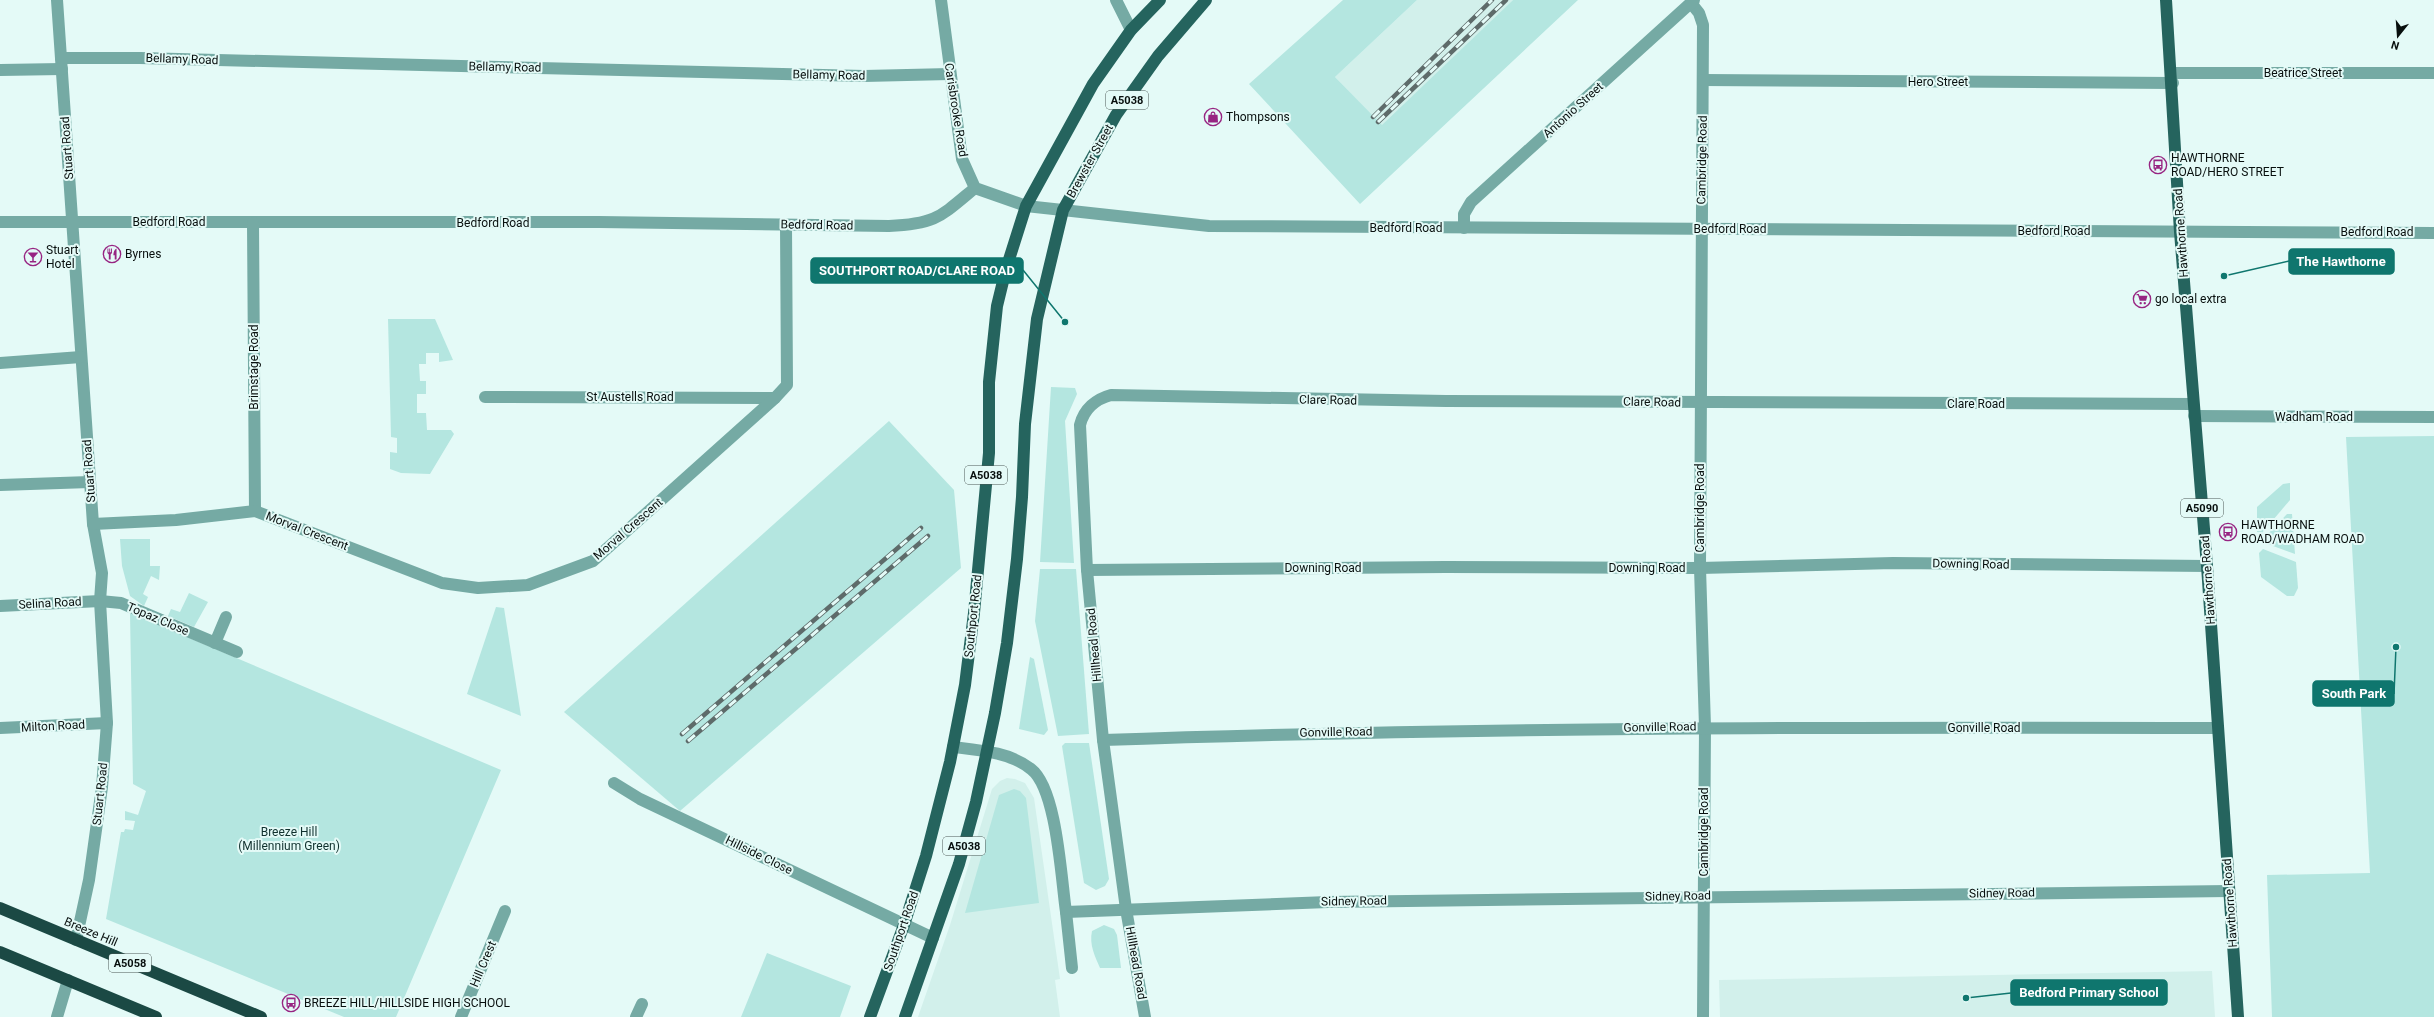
<svg xmlns="http://www.w3.org/2000/svg" width="2434" height="1017" font-family="Roboto,sans-serif">
	<rect width="100%" height="100%" fill="#e4faf7"/>
	<g fill="#d2f0eb">
		<path d="M 1417,0 L 1513,0 L 1382,126 L 1335,77 Z"/>
		<path d="M 1007,778 L 1015,779 L 1025,783 L 1034,798 L 1060,979 L 1055,980 L 1060,1017 L 918,1017 L 950,925 L 992,789 L 1000,781 Z"/>
		<path d="M 2212,971 L 2215,1017 L 1720,1017 L 1719,980 Z"/>
	</g>
	<g fill="#b4e6e0">
		<path d="M 1343,0 L 1417,0 L 1335,77 L 1382,125 L 1513,0 L 1578,0 L 1360,204 L 1249,84 Z"/>
		<path d="M 388,319 L 435,319 L 453,360 L 439,362 L 439,353 L 426,353 L 426,364 L 419,364 L 420,381 L 426,381 L 426,394 L 417,394 L 417,413 L 426,413 L 427,430 L 451,430 L 454,434 L 430,474 L 401,473 L 390,469 L 390,452 L 397,453 L 397,438 L 391,437 Z"/>
		<path d="M 1051,387 L 1075,388 L 1077,394 L 1065,421 L 1074,563 L 1040,562 Z"/>
		<path d="M 889,421 L 954,490 L 961,568 L 680,811 L 564,712 Z"/>
		<path d="M 2434,436 L 2434,1017 L 2272,1017 L 2267,875 L 2370,873 L 2346,437 Z"/>
		<path d="M 2290,483 L 2290,500 L 2262,533 L 2257,532 L 2257,507 L 2283,484 Z"/>
		<path d="M 2287,514 L 2292,514 L 2295,554 L 2265,543 L 2265,537 Z"/>
		<path d="M 120,539 L 150,539 L 150,566 L 160,566 L 159,580 L 151,576 L 143,594 L 148,597 L 144,606 L 130,596 L 122,566 Z"/>
		<path d="M 2263,549 L 2296,562 L 2298,588 L 2294,596 L 2287,596 L 2261,577 L 2259,553 Z"/>
		<path d="M 1040,569 L 1076,569 L 1089,734 L 1058,736 L 1035,621 Z"/>
		<path d="M 189,593 L 208,602 L 194,627 L 168,616 L 171,609 L 180,612 Z"/>
		<path d="M 496,607 L 504,608 L 521,716 L 467,694 Z"/>
		<path d="M 130,613 L 501,770 L 396,1017 L 344,1017 L 106,919 L 121,832 L 124,832 L 125,829 L 133,830 L 135,821 L 125,820 L 125,811 L 138,815 L 146,791 L 133,784 Z"/>
		<path d="M 1030,657 L 1034,659 L 1048,730 L 1044,735 L 1019,729 Z"/>
		<path d="M 1065,743 L 1089,743 L 1109,879 L 1105,886 L 1096,890 L 1084,883 L 1062,746 Z"/>
		<path d="M 1014,789 L 1020,791 L 1026,798 L 1039,903 L 965,913 L 999,795 Z"/>
		<path d="M 1104,925 L 1114,929 L 1117,935 L 1121,968 L 1100,968 C 1095,956 1089,945 1092,931 Z"/>
		<path d="M 767,953 L 851,986 L 840,1017 L 741,1017 Z"/>
	</g>
	<g fill="none" stroke-linecap="round" stroke-linejoin="round">
		<g stroke="#75aaa4" stroke-width="12">
			<path d="M 57,0 L 93,524 L 102,573 L 100,601 L 107,723 L 102,787 L 89,880 L 76,940"/>
			<path d="M 941,0 L 962,159 L 975,188 L 1026,206 L 1209,226 L 2434,233"/>
			<path d="M 1116,0 L 1131,30"/>
			<path d="M 1691,3 L 1699,13 L 1703,25 L 1700,568 L 1705,727 L 1703,1017"/>
			<path d="M 61,58 L 140,58 L 864,76 L 950,74"/>
			<path d="M 0,70 L 62,69"/>
			<path d="M 2172,73 L 2434,73"/>
			<path d="M 1703,80 L 2173,83"/>
			<path d="M 0,222 L 599,222 L 889,226 C 936,224 940,217 975,188"/>
			<path d="M 253,223 L 255,511"/>
			<path d="M 1464,228 L 1464,214 L 1471,202 L 1694,0"/>
			<path d="M 0,363 L 81,357"/>
			<path d="M 485,397 L 775,398"/>
			<path d="M 2194,416 L 2434,417"/>
			<path d="M 0,485 L 90,482"/>
			<path d="M 93,524 L 176,520 L 255,511 L 442,583 L 478,588 L 528,585 L 593,561 L 775,398 L 787,385 L 786,225"/>
			<path d="M 1087,570 L 1445,567 L 1700,568 L 1893,563 L 2207,566"/>
			<path d="M 0,606 L 100,601 L 121,603 L 237,652"/>
			<path d="M 215,643 L 226,617"/>
			<path d="M 0,728 L 107,723"/>
			<path d="M 1103,740 C 1474,727 1846,727 2218,728"/>
			<path d="M 953,747 C 978,750 1010,752 1031,769 C 1057,789 1061,878 1066,912 L 1328,902 L 2229,891"/>
			<path d="M 614,783 L 640,799 L 933,938"/>
			<path d="M 1066,912 L 1072,968"/>
			<path d="M 57,1017 L 68,980"/>
			<path d="M 461,1017 L 505,911"/>
			<path d="M 636,1017 L 642,1004"/>
			<path d="M 1145,1017 L 1126,909 L 1103,740 L 1087,570 L 1080,425 C 1084,409 1096,399 1111,395 L 1446,401 L 2193,404"/>
		</g>
		<g stroke="#25645e" stroke-width="12">
			<path d="M 2166,0 L 2180,232 L 2207,566 L 2238,1017"/>
			<path d="M 870,1017 L 904,925 L 926,856 L 950,762 L 965,685 L 974,613 L 989,453 L 989,382 L 997,306 L 1006,269 L 1026,206 L 1093,84 L 1131,30 L 1160,0"/>
			<path d="M 905,1017 L 959,864 L 976,802 L 995,713 L 1007,643 L 1017,559 L 1022,497 L 1025,424 L 1037,319 L 1063,210 L 1116,115 L 1158,56 L 1206,0"/>
		</g>
		<g stroke="#1b4944" stroke-width="12">
			<path d="M 0,908 L 261,1017"/>
			<path d="M 0,952 L 156,1017"/>
		</g>
		<defs>
			<g id="rail">
				<path d="M 1373,117 L 1492,0"/>
				<path d="M 1378,122 L 1506,0"/>
				<path d="M 682,734 L 921,528"/>
				<path d="M 688,741 L 928,536"/>
			</g>
		</defs>
		<use href="#rail" stroke="#5e6b6a" stroke-width="4.5"/>
		<use href="#rail" stroke="#e4faf7" stroke-width="3" stroke-dasharray="9" stroke-linecap="butt"/>
	</g>
	<defs>
		<symbol id="shop-ring" viewBox="-11 -11 22 22"><circle r="9.5" fill="#e4faf7" stroke="#972482" stroke-width="1.5"/><path d="M-5-2.5h2.3a2.7 3.5 0 0 1 5.4 0H5L5.5 6h-11ZM-1.5-2.5h3a1.5 2.3 0 0 0-3 0Z" fill="#972482"/></symbol>
		<symbol id="bus-ring" viewBox="-11 -11 22 22"><circle r="9.5" fill="#e4faf7" stroke="#972482" stroke-width="1.5"/><path d="M-5-6H5V4H4V6H2V4H-2V6H-4V4H-5ZM-3.5-4V0h7V-4ZM-3.5 1.2v1.5H-2V1.2ZM2 1.2v1.5H3.5V1.2Z" fill="#972482"/></symbol>
		<symbol id="restaurant-ring" viewBox="-11 -11 22 22"><circle r="9.5" fill="#e4faf7" stroke="#972482" stroke-width="1.5"/><path d="M-5-6h1v4h1v-4h1v4h1v-4h1v5L-1.5 .5V6h-2V.5L-5-1ZM5-6V6H3V1.5H1.5Q1.5-4 5-6Z" fill="#972482"/></symbol>
		<symbol id="bar-ring" viewBox="-11 -11 22 22"><circle r="9.5" fill="#e4faf7" stroke="#972482" stroke-width="1.5"/><path d="M-6-5H6L.8 .8V4.5H3.5V6h-7V4.5H-.8V.8Z" fill="#972482"/></symbol>
		<symbol id="supermarket-ring" viewBox="-11 -11 22 22"><circle r="9.5" fill="#e4faf7" stroke="#972482" stroke-width="1.5"/><path d="M-6-5.5h2.5l.6 2H6L4.5 2H-2.5L-4.4-4H-6ZM-1.5 3.2a1.3 1.3 0 1 0 .1 0ZM3 3.2a1.3 1.3 0 1 0 .1 0Z" fill="#972482"/></symbol>
	</defs>
	<g fill-rule="evenodd">
		<use href="#shop-ring" x="1203" y="107" width="20" height="20"/>
		<use href="#bus-ring" x="2148" y="155" width="20" height="20"/>
		<use href="#restaurant-ring" x="102" y="244" width="20" height="20"/>
		<use href="#bar-ring" x="23" y="247" width="20" height="20"/>
		<use href="#supermarket-ring" x="2132" y="289" width="20" height="20"/>
		<use href="#bus-ring" x="2218" y="522" width="20" height="20"/>
		<use href="#bus-ring" x="281" y="993" width="20" height="20"/>
	</g>
	<g text-anchor="middle" stroke-width="4" stroke-linejoin="round" paint-order="stroke">
		<g fill="#e4faf7" stroke="#4a5654" stroke-width="1">
			<rect x="1106" y="91" width="42" height="18" rx="3"/>
			<rect x="965" y="466" width="42" height="18" rx="3"/>
			<rect x="2181" y="499" width="42" height="18" rx="3"/>
			<rect x="943" y="837" width="42" height="18" rx="3"/>
			<rect x="109" y="954" width="42" height="18" rx="3"/>
		</g>
		<g font-size="11" font-weight="bold" fill="#080f0e">
			<text x="1127" y="104">A5038</text>
			<text x="986" y="479">A5038</text>
			<text x="2202" y="512">A5090</text>
			<text x="964" y="850">A5038</text>
			<text x="130" y="967">A5058</text>
		</g>
		<g font-size="12" fill="#080f0e" stroke="#e4faf7">
			<text transform="translate(182 59) rotate(2)" y="4">Bellamy Road</text>
			<text transform="translate(505 67) rotate(1)" y="4">Bellamy Road</text>
			<text x="2303" y="77">Beatrice Street</text>
			<text transform="translate(829 75) rotate(1)" y="4">Bellamy Road</text>
			<text x="1938" y="86">Hero Street</text>
			<text transform="translate(956 110) rotate(81)" y="4">Carisbrooke Road</text>
			<text transform="translate(1573 110) rotate(-42)" y="4">Antonio Street</text>
			<text transform="translate(67 148) rotate(-94)" y="4">Stuart Road</text>
			<text transform="translate(1702 160) rotate(-89)" y="4">Cambridge Road</text>
			<text transform="translate(1090 161) rotate(-61)" y="4">Brewster Street</text>
			<text x="169" y="226">Bedford Road</text>
			<text x="493" y="227">Bedford Road</text>
			<text transform="translate(817 225) rotate(1)" y="4">Bedford Road</text>
			<text x="1406" y="232">Bedford Road</text>
			<text x="1730" y="233">Bedford Road</text>
			<text x="2054" y="235">Bedford Road</text>
			<text x="2377" y="236">Bedford Road</text>
			<text transform="translate(2181 233) rotate(-94)" y="4">Hawthorne Road</text>
			<text transform="translate(254 367) rotate(-90)" y="4">Brimstage Road</text>
			<text x="630" y="401">St Austells Road</text>
			<text transform="translate(1328 400) rotate(1)" y="4">Clare Road</text>
			<text transform="translate(1652 402) rotate(1)" y="4">Clare Road</text>
			<text x="1976" y="408">Clare Road</text>
			<text x="2314" y="421">Wadham Road</text>
			<text transform="translate(89 471) rotate(-94)" y="4">Stuart Road</text>
			<text transform="translate(1700 508) rotate(-90)" y="4">Cambridge Road</text>
			<text transform="translate(628 529) rotate(-41)" y="4">Morval Crescent</text>
			<text transform="translate(307 531) rotate(21)" y="4">Morval Crescent</text>
			<text transform="translate(1971 564) rotate(1)" y="4">Downing Road</text>
			<text x="1323" y="572">Downing Road</text>
			<text x="1647" y="572">Downing Road</text>
			<text transform="translate(2208 580) rotate(-94)" y="4">Hawthorne Road</text>
			<text transform="translate(50 603) rotate(-3)" y="4">Selina Road</text>
			<text transform="translate(973 616) rotate(-84)" y="4">Southport Road</text>
			<text transform="translate(158 619) rotate(23)" y="4">Topaz Close</text>
			<text transform="translate(1094 645) rotate(-95)" y="4">Hillhead Road</text>
			<text transform="translate(53 726) rotate(-3)" y="4">Milton Road</text>
			<text transform="translate(1660 727) rotate(-1)" y="4">Gonville Road</text>
			<text x="1984" y="732">Gonville Road</text>
			<text transform="translate(1336 732) rotate(-1)" y="4">Gonville Road</text>
			<text transform="translate(100 794) rotate(-84)" y="4">Stuart Road</text>
			<text transform="translate(1704 832) rotate(-90)" y="4">Cambridge Road</text>
			<text transform="translate(759 855) rotate(26)" y="4">Hillside Close</text>
			<text transform="translate(2002 893) rotate(-1)" y="4">Sidney Road</text>
			<text transform="translate(1678 896) rotate(-1)" y="4">Sidney Road</text>
			<text transform="translate(1354 901) rotate(-1)" y="4">Sidney Road</text>
			<text transform="translate(2230 903) rotate(-94)" y="4">Hawthorne Road</text>
			<text transform="translate(901 931) rotate(-71)" y="4">Southport Road</text>
			<text transform="translate(91 932) rotate(23)" y="4">Breeze Hill</text>
			<text transform="translate(1136 963) rotate(80)" y="4">Hillhead Road</text>
			<text transform="translate(483 964) rotate(-67)" y="4">Hill Crest</text>
		</g>
		<g font-size="12" fill="#080f0e" stroke="#e4faf7" text-anchor="start">
			<text x="1226" y="121">Thompsons</text>
			<text x="2171" y="162">HAWTHORNE<tspan x="2171" dy="14">ROAD/HERO STREET</tspan></text>
			<text x="46" y="254">Stuart<tspan x="46" dy="14">Hotel</tspan></text>
			<text x="125" y="258">Byrnes</text>
			<text x="2155" y="303">go local extra</text>
			<text x="2241" y="529">HAWTHORNE<tspan x="2241" dy="14">ROAD/WADHAM ROAD</tspan></text>
			<text x="304" y="1007">BREEZE HILL/HILLSIDE HIGH SCHOOL</text>
		</g>
		<g font-size="12" fill="#10312e" stroke="#e4faf7">
			<text x="289" y="836">Breeze Hill<tspan x="289" dy="14">(Millennium Green)</tspan></text>
		</g>
	</g>
	<path fill="none" stroke="#0f766e" stroke-width="1.5" d="M2224 276L2289 261M1065 322L1023 270M2396 647L2394 694M1966 998L2011 993"/>
	<g fill="#0f766e" stroke="#e4faf7" stroke-width="1.5">
		<circle cx="2224" cy="276" r="4"/>
		<circle cx="1065" cy="322" r="4"/>
		<circle cx="2396" cy="647" r="4"/>
		<circle cx="1966" cy="998" r="4"/>
	</g>
	<g fill="#0f766e" stroke="#0f766e" stroke-width="1.5">
		<rect x="2289" y="249" width="105" height="25" rx="4"/>
		<rect x="811" y="258" width="212" height="25" rx="4"/>
		<rect x="2313" y="681" width="81" height="25" rx="4"/>
		<rect x="2011" y="980" width="156" height="25" rx="4"/>
	</g>
	<g font-size="13" text-anchor="middle" font-weight="bold" fill="#fff">
		<text x="2341" y="266">The Hawthorne</text>
		<text x="917" y="275">SOUTHPORT ROAD/CLARE ROAD</text>
		<text x="2354" y="698">South Park</text>
		<text x="2089" y="997">Bedford Primary School</text>
	</g>
	<g transform="translate(2398 36) rotate(197)" stroke="#e4faf7" stroke-width="3" paint-order="stroke">
	<path d="M0-3L7 15L0 10L-7 15Z" fill="#080f0e"/>
	<text y="-6" font-size="11" font-weight="bold" text-anchor="middle" fill="#080f0e">N</text>
	</g>
</svg>
